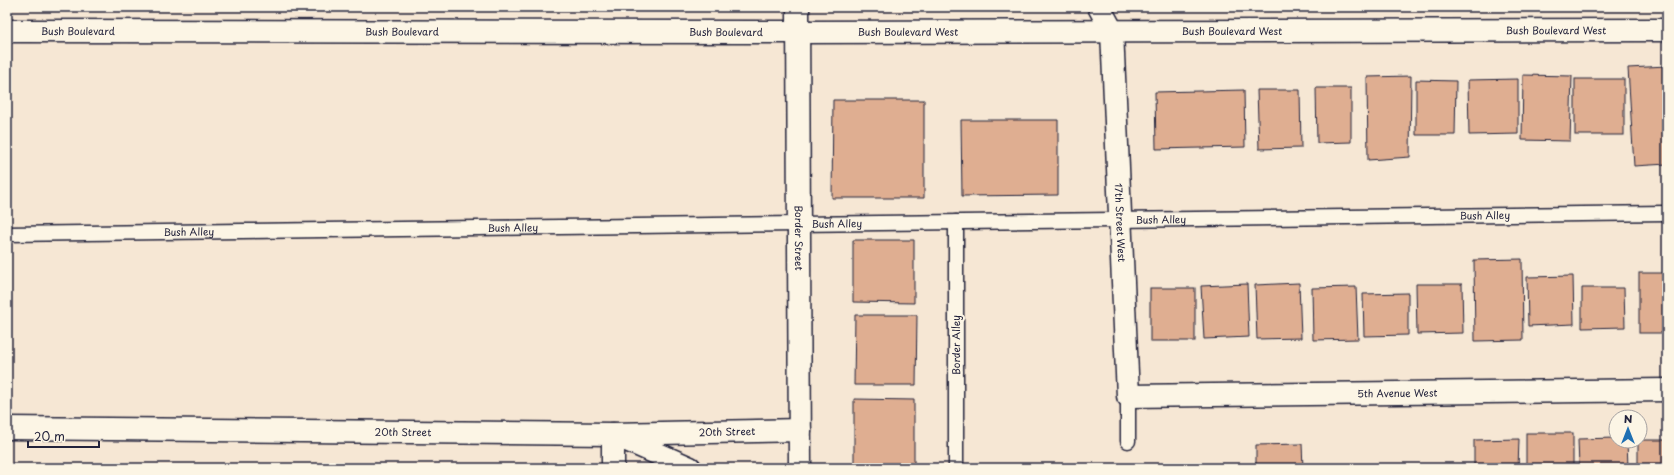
<svg xmlns="http://www.w3.org/2000/svg" width="1674" height="475" font-family="'Playpen Sans',sans-serif">
	<rect width="100%" height="100%" fill="#f6e7d4"/>
	<filter id="ink" filterUnits="userSpaceOnUse"><feTurbulence type="fractalNoise" baseFrequency=".025" numOctaves="2"/><feDisplacementMap in="SourceGraphic" scale="8" xChannelSelector="R" yChannelSelector="G"/><feConvolveMatrix kernelMatrix="1 2 1 2 8 2 1 2 1" color-interpolation-filters="sRGB"/></filter>
	<g filter="url(#ink)">
		<g fill="#dfae91" stroke="#22223b">
			<path d="M 1667,66 L 1667,164 L 1634,166 L 1628,68 Z"/>
			<path d="M 1523,75 L 1572,76 L 1570,141 L 1522,140 Z"/>
			<path d="M 1411,76 L 1410,157 L 1368,160 L 1367,77 Z"/>
			<path d="M 1518,79 L 1518,134 L 1469,135 L 1468,80 Z"/>
			<rect x="1575" y="79" width="49" height="56"/>
			<path d="M 1416,80 L 1456,81 L 1455,135 L 1416,135 Z"/>
			<path d="M 1316,88 L 1351,88 L 1351,142 L 1317,143 Z"/>
			<path d="M 1244,90 L 1245,147 L 1156,149 L 1155,92 Z"/>
			<path d="M 1257,90 L 1300,90 L 1301,148 L 1259,149 Z"/>
			<path d="M 833,100 L 924,100 L 924,198 L 832,198 Z"/>
			<path d="M 961,120 L 1058,120 L 1058,195 L 962,196 Z"/>
			<path d="M 853,240 L 914,240 L 914,303 L 853,302 Z"/>
			<path d="M 1522,259 L 1523,340 L 1475,341 L 1474,260 Z"/>
			<rect x="1639" y="273" width="28" height="60"/>
			<path d="M 1573,276 L 1574,324 L 1528,326 L 1527,277 Z"/>
			<path d="M 1299,283 L 1301,338 L 1257,339 L 1255,285 Z"/>
			<path d="M 1247,284 L 1249,337 L 1204,339 L 1201,286 Z"/>
			<path d="M 1416,284 L 1462,284 L 1463,333 L 1417,334 Z"/>
			<path d="M 1356,287 L 1358,339 L 1313,340 L 1312,288 Z"/>
			<rect x="1150" y="288" width="45" height="53"/>
			<path d="M 1582,288 L 1624,288 L 1625,327 L 1582,328 Z"/>
			<path d="M 1408,293 L 1408,335 L 1364,336 L 1363,294 Z"/>
			<path d="M 855,315 L 917,315 L 916,385 L 854,385 Z"/>
			<path d="M 854,399 L 914,400 L 914,468 L 854,468 Z"/>
			<rect x="1526" y="433" width="47" height="35"/>
			<path d="M 1616,438 L 1616,441 L 1627,441 L 1628,468 L 1579,468 L 1578,439 Z"/>
			<path d="M 1519,439 L 1518,468 L 1474,468 L 1474,440 Z"/>
			<path d="M 1640,440 L 1667,440 L 1667,468 L 1638,468 L 1638,441 Z"/>
			<path d="M 1302,444 L 1303,468 L 1256,468 L 1256,445 Z"/>
		</g>
		<g fill="none" stroke-linecap="round" stroke-linejoin="round">
			<defs>
				<g id="lane">
					<path d="M 956,222 L 956,468"/>
					<path id="s1" d="M 7,234 L 1667,213"/>
					<path d="M 1128,396 L 1128,441"/>
				</g>
				<g id="street">
					<path id="s2" d="M 798,7 L 800,468"/>
					<path id="s3" d="M 1099,7 L 1112,31 L 1128,396 L 1667,390"/>
					<path id="s4" d="M 7,428 L 613,434 L 800,430"/>
					<path d="M 613,468 L 613,434 L 690,468"/>
				</g>
				<g id="secondary">
					<path id="s5" d="M 7,31 L 798,32 L 1667,30"/>
				</g>
			</defs>
			<use href="#lane" stroke="#22223b" stroke-width="17"/>
			<use href="#street" stroke="#22223b" stroke-width="25"/>
			<use href="#secondary" stroke="#22223b" stroke-width="25"/>
			<use href="#lane" stroke="#fcf5e5" stroke-width="14"/>
			<use href="#street" stroke="#fcf5e5" stroke-width="22"/>
			<use href="#secondary" stroke="#fcf5e5" stroke-width="22"/>
		</g>
	</g>
	<g text-anchor="middle" stroke-width="4" stroke-linejoin="round" paint-order="stroke">
		<g font-size="10" fill="#22223b" stroke="#fcf5e5">
			<text dy="4" stroke="none"><textPath href="#s5" startOffset="1549">Bush Boulevard West</textPath></text>
			<text dy="4" stroke="none"><textPath href="#s5" startOffset="71">Bush Boulevard</textPath></text>
			<text dy="4" stroke="none"><textPath href="#s5" startOffset="1225">Bush Boulevard West</textPath></text>
			<text dy="4" stroke="none"><textPath href="#s5" startOffset="395">Bush Boulevard</textPath></text>
			<text dy="4" stroke="none"><textPath href="#s5" startOffset="719">Bush Boulevard</textPath></text>
			<text dy="4" stroke="none"><textPath href="#s5" startOffset="901">Bush Boulevard West</textPath></text>
			<text dy="4" stroke="none"><textPath href="#s1" startOffset="1478">Bush Alley</textPath></text>
			<text dy="4" stroke="none"><textPath href="#s1" startOffset="1154">Bush Alley</textPath></text>
			<text dy="4" stroke="none"><textPath href="#s3" startOffset="219">17th Street West</textPath></text>
			<text dy="4" stroke="none"><textPath href="#s1" startOffset="830">Bush Alley</textPath></text>
			<text dy="4" stroke="none"><textPath href="#s1" startOffset="506">Bush Alley</textPath></text>
			<text dy="4" stroke="none"><textPath href="#s1" startOffset="182">Bush Alley</textPath></text>
			<text dy="4" stroke="none"><textPath href="#s2" startOffset="231">Border Street</textPath></text>
			<text transform="translate(956 345) rotate(-90)" y="4">Border Alley</text>
			<text dy="4" stroke="none"><textPath href="#s3" startOffset="662">5th Avenue West</textPath></text>
			<text dy="4" stroke="none"><textPath href="#s4" startOffset="396">20th Street</textPath></text>
			<text dy="4" stroke="none"><textPath href="#s4" startOffset="720">20th Street</textPath></text>
		</g>
	</g>
	<rect width="1674" height="475" fill="none" stroke="#fcf5e5" stroke-width="24"/>
	<rect x="12" y="12" width="1650" height="451" fill="none" stroke="#22223b" stroke-width="1.5" filter="url(#ink)"/>
	<g transform="translate(1628 429)"><circle r="19" fill="#fcf5e5" stroke="#a5a1a1"/>
	<path d="M0-3L7 15L0 10L-7 15Z" fill="#1f6fb2"/>
	<text y="-6" font-size="11" font-weight="bold" text-anchor="middle" fill="#22223b">N</text>
	</g>
	<path d="M28 441v6h71v-6" fill="none" stroke="#22223b" stroke-width="2"/>
	<text x="34" y="441" font-size="12" fill="#22223b" stroke="#fcf5e5" stroke-width="3" paint-order="stroke">20 m</text>
</svg>
